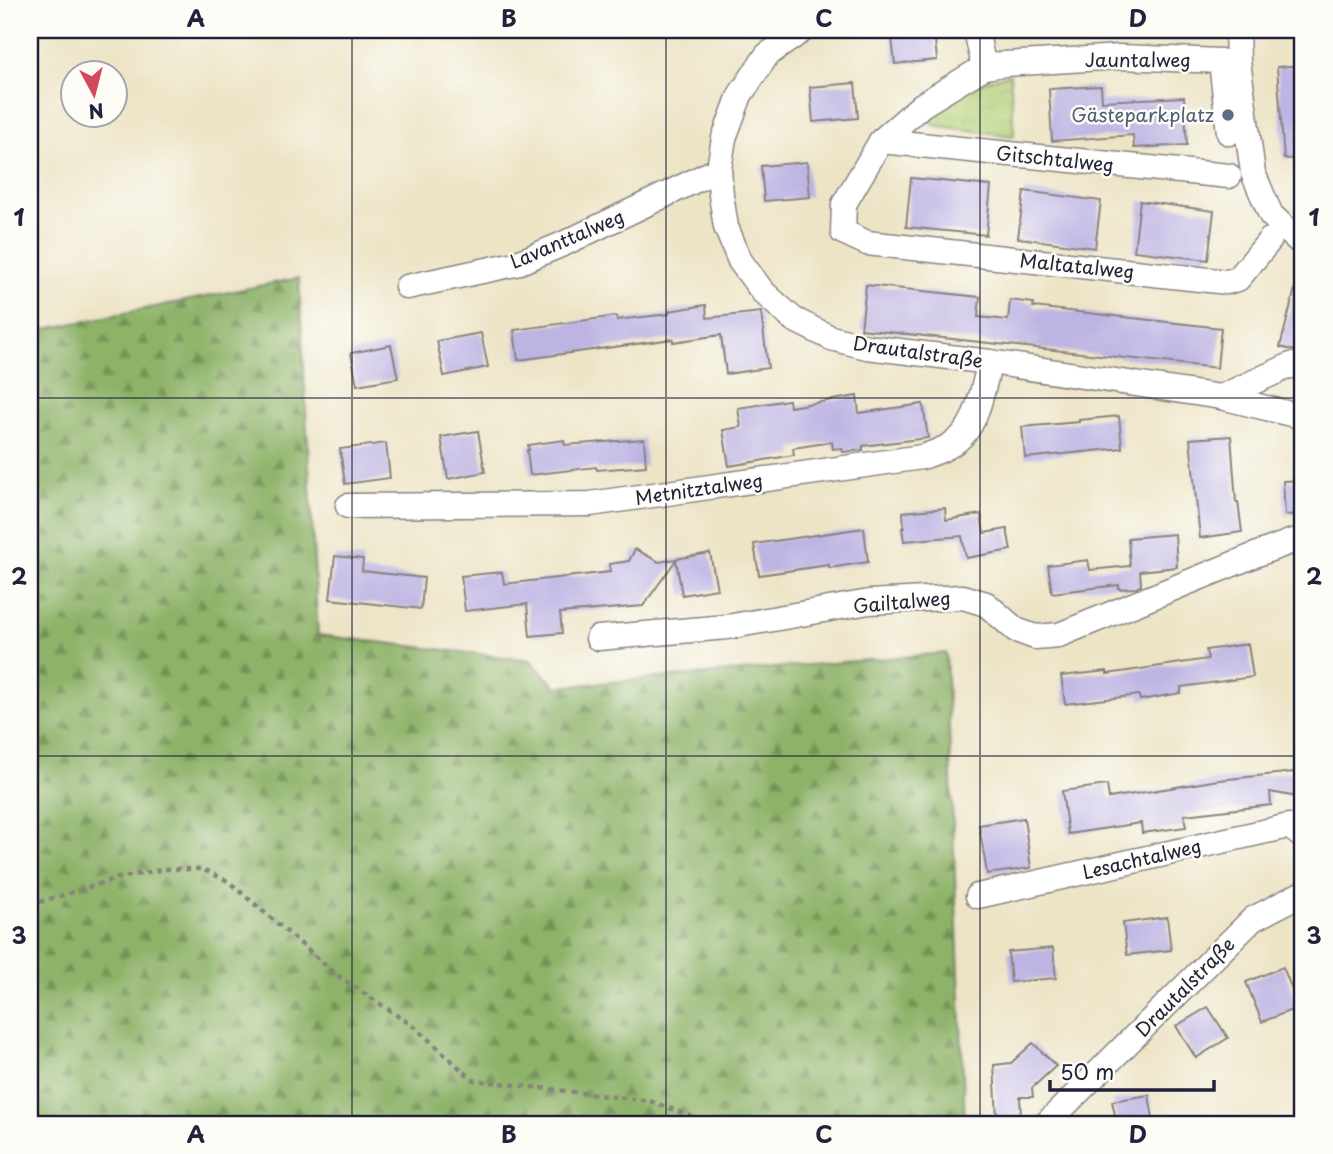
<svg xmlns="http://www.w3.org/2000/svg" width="1333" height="1154" font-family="'Playpen Sans',sans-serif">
	<defs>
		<pattern id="forest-firs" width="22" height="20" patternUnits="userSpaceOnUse" patternTransform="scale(1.75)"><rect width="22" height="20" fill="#8db267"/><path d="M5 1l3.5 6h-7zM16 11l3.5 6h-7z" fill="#739056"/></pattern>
		<pattern id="park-crowns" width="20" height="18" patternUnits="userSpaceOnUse" patternTransform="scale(1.75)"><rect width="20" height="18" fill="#b2cf76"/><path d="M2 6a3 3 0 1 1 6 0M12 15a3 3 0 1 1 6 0" fill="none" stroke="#99b167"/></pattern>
	</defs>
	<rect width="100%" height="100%" fill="#fdfcf7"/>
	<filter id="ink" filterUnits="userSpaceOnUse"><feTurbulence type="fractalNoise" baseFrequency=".0143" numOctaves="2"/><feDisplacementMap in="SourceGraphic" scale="14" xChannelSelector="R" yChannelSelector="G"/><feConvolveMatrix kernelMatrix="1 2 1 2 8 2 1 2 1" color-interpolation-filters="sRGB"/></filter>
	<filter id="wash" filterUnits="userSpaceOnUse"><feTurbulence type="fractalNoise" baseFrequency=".00686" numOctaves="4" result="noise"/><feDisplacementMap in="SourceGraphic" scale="28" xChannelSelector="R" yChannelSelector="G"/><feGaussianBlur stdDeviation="1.57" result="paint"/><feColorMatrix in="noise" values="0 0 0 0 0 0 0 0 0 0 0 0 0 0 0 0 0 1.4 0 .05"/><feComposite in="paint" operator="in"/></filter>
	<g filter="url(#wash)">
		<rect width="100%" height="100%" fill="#ede4c6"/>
		<path fill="url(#forest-firs)" stroke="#586a51" stroke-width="2" d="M 299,278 L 318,635 L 530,660 L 556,687 L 946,653 L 965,1124 L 30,1124 L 30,332 Z"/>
		<path fill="url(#park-crowns)" stroke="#6a7858" stroke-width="2" d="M 1010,74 L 1014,136 L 933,125 C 926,98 990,79 1010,74 Z"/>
		<g id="blocks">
			<g fill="#bdb4e3">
				<path d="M 891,30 L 934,30 L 937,60 L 895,64 Z"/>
				<path d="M 1303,65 L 1303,158 L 1284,159 L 1277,67 Z"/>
				<path d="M 855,83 L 858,118 L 813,122 L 810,87 Z"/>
				<path d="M 1101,86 L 1102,101 L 1184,97 L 1187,145 L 1134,148 L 1133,135 L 1052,141 L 1049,89 Z"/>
				<path d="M 807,162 L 810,197 L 764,201 L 761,166 Z"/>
				<path d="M 911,178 L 991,186 L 986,235 L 906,227 Z"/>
				<path d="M 1024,191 L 1101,201 L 1095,248 L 1018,238 Z"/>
				<path d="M 1140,201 L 1214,211 L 1208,260 L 1134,251 Z"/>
				<path d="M 1297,281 L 1303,281 L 1303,353 L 1280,347 Z"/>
				<path d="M 866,285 L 980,297 L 978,317 L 1008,320 L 1010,300 L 1034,303 L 1033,307 L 1221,328 L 1217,368 L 861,329 Z"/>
				<path d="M 706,305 L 707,318 L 761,312 L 768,368 L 726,374 L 721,335 L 673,342 L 673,339 L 518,360 L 514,330 L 616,316 L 617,320 L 669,314 L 669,311 Z"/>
				<path d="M 481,333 L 488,367 L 444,376 L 437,341 Z"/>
				<path d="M 391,345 L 398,378 L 357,385 L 351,353 Z"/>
				<path d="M 857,396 L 859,413 L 923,404 L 928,438 L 863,446 L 863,450 L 843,452 L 842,448 L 833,449 L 832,442 L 793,448 L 794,455 L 729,466 L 723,430 L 741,427 L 738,408 L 789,400 L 790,407 Z"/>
				<path d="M 1119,416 L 1122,448 L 1025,458 L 1022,427 L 1079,422 L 1079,420 Z"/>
				<path d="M 478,431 L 485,472 L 448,479 L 441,437 Z"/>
				<path d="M 1231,436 L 1236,502 L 1238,502 L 1242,532 L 1200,538 L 1190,439 Z"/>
				<path d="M 644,439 L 646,466 L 597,470 L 596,467 L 530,475 L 527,450 L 529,450 L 528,445 L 564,440 L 565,445 Z"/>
				<path d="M 386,443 L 390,478 L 345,484 L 340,449 Z"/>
				<path d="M 1303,480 L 1303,514 L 1285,515 L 1283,481 Z"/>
				<path d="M 945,508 L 946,520 L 981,514 L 984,533 L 1007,529 L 1011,550 L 966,558 L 962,536 L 904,541 L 902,528 L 904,528 L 903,512 Z"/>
				<path d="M 864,528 L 868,562 L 829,568 L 829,565 L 759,575 L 754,544 Z"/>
				<path d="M 1175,534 L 1177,567 L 1140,571 L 1141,585 L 1136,588 L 1119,589 L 1119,585 L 1052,593 L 1048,565 L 1088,560 L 1090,570 L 1130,566 L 1128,538 Z"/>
				<path d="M 635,549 L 659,562 L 710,553 L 717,589 L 682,595 L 676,560 L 643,606 L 560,613 L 562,633 L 530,636 L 527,604 L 465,611 L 461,576 L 502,572 L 504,584 L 610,572 L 609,564 L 629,561 Z"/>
				<path d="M 335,556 L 363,559 L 362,571 L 424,578 L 421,609 L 330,599 Z"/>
				<path d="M 1248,644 L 1253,677 L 1181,687 L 1181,693 L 1140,700 L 1139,695 L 1065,704 L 1061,676 L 1107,671 L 1107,674 L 1208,659 L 1206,650 Z"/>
				<path d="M 1303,771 L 1303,798 L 1270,792 L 1271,805 L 1184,815 L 1186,827 L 1142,833 L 1141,823 L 1068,834 L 1062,791 L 1107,785 L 1109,798 L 1219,780 Z"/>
				<path d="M 1024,818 L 1031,868 L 987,874 L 979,825 Z"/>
				<path d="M 1167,917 L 1171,950 L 1127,955 L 1123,923 Z"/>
				<path d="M 1053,948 L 1056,978 L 1011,982 L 1008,952 Z"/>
				<path d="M 1283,967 L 1299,1007 L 1262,1022 L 1246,982 Z"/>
				<path d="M 1208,1007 L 1228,1038 L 1196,1058 L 1176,1026 Z"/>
				<path d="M 1033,1043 L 1056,1066 L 1032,1088 L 1033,1097 L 1020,1097 L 1021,1117 L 997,1118 L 994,1065 L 1011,1063 Z"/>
				<path d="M 1149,1095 L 1154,1124 L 1117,1124 L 1112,1101 Z"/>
			</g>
		</g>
	</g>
	<g filter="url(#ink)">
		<use href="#blocks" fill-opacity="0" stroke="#888380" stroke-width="2"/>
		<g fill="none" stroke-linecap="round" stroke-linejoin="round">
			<defs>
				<g id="minor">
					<path d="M 803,30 L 767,55 L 740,95 L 724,138 L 719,169 L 721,195 L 726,227 L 740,261 L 763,292 L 793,319 L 831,338 L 867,347 L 990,362 L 1221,397 L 1303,417"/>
					<path d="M 976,30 L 984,67"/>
					<path d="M 1237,30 L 1238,61 L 1253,173 L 1271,215 L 1300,242"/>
					<path d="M 1229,133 L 1221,61 L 1120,57 L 1005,64 L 984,67 L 922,105 L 881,141 L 844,204 L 843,232 L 867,243 L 1227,282 L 1238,279 L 1270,240"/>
					<path d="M 881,141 L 1229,176"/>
					<path d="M 407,287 L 515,264 L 563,244 L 719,169"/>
					<path d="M 1221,397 L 1291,365 L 1303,368"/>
					<path d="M 348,506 L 590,504 L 922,457 C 937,452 951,447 962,436 C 978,420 984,383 990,362"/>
					<path d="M 598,638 L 727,627 L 869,602 L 963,597 L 986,604 L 1016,630 L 1035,637 L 1059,635 L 1260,553 L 1290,542 L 1303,539"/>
					<path d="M 978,896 L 1289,826 L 1303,837"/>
					<path d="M 1046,1124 L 1253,919 L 1303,893"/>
				</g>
			</defs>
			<use href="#minor" stroke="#888380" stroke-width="27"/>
			<path stroke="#888380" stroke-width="4.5" stroke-dasharray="5 5" stroke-linecap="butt" d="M 30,905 L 119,878 L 165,869 L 202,869 L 228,881 L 337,975 L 416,1028 L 473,1080 L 650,1101 L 693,1117 L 702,1124"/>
			<use href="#minor" stroke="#fff" stroke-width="24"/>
		</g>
	</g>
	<path fill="none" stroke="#22223b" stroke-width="2" stroke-opacity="0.55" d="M 352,30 L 352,1124M 666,30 L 666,1124M 980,30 L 980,1124M 30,398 L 1303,398M 30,756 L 1303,756"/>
	<circle fill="#5c6f8a" stroke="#fdfcf7" stroke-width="2.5" cx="1228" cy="115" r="7"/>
	<g text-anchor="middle" stroke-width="5" stroke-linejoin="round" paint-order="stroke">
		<g font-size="19" fill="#22223b" stroke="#fdfcf7">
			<text x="1138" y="67">Jauntalweg</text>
			<text transform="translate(1055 159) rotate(6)" y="7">Gitschtalweg</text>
			<text transform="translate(567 239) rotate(-23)" y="7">Lavanttalweg</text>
			<text transform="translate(1077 266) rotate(6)" y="7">Maltatalweg</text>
			<text transform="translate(918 352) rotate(8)" y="7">Drautalstraße</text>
			<text transform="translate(699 489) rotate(-8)" y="7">Metnitztalweg</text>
			<text transform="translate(902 602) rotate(-5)" y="7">Gailtalweg</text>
			<text transform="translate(1142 859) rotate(-13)" y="7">Lesachtalweg</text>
			<text transform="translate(1185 987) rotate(-45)" y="7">Drautalstraße</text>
		</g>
		<g font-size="19" fill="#4e5e75" stroke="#fdfcf7" text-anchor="end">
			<text x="1214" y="122">Gästeparkplatz</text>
		</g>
	</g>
	<rect width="1333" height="1154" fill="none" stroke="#fdfcf7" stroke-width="77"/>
	<g transform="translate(94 94) rotate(173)"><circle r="33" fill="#fdfcf7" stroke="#a5a5ac" stroke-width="2"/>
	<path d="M0-5L12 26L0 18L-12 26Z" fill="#d1495b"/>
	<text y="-10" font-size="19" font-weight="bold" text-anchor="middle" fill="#22223b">N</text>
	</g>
	<path d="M1050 1080v10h164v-10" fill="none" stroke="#22223b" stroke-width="3.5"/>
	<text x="1060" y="1080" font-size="21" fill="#22223b" stroke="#fdfcf7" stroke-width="5" paint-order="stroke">50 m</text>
	<rect x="38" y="38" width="1256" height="1078" fill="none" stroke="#22223b" stroke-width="2.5"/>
	<g font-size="23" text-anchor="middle" font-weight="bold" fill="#22223b">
		<text x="196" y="27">A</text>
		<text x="509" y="27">B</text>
		<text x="824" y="27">C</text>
		<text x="1138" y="27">D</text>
		<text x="19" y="226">1</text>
		<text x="1314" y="226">1</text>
		<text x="19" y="585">2</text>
		<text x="1314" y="585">2</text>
		<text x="19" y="944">3</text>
		<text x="1314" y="944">3</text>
		<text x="196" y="1143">A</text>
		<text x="509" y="1143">B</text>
		<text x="824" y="1143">C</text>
		<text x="1138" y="1143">D</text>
	</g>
</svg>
